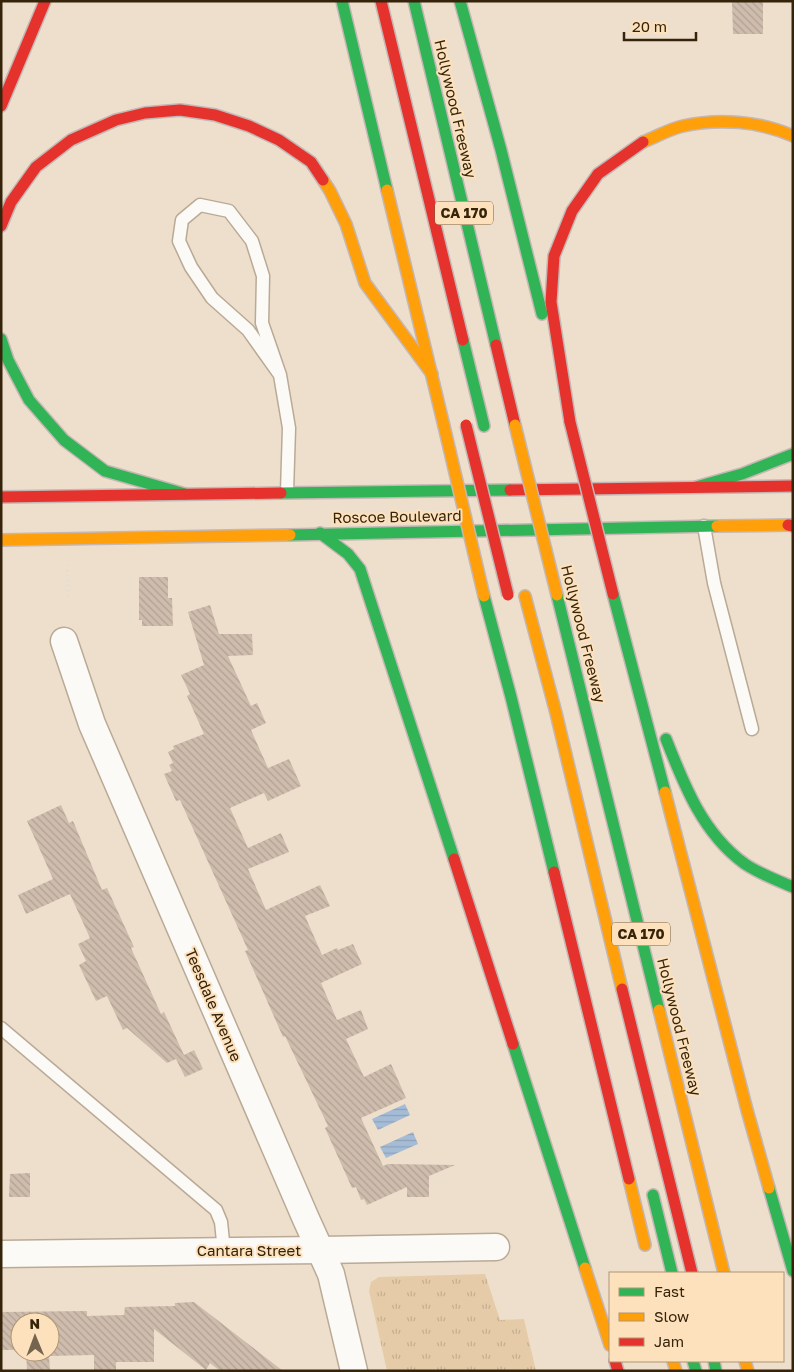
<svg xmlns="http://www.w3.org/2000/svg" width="794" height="1372" font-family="'Golos Text',sans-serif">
	<defs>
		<pattern id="grass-tufts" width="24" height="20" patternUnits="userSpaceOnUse" patternTransform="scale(1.25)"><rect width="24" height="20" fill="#e6cba8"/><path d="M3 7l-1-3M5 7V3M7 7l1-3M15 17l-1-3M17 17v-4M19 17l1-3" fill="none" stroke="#c6ae8f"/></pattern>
		<pattern id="water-rules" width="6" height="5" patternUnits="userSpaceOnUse" patternTransform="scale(1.25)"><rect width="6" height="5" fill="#a5bcd7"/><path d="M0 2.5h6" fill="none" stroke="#8fa1b7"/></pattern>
		<pattern id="building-back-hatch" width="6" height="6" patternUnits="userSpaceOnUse" patternTransform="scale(1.25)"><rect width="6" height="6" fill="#cebcad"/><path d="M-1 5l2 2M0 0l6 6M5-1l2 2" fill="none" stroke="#b2a194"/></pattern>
	</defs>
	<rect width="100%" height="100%" fill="#eedfcc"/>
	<path fill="url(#grass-tufts)" d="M 485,1274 L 500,1320 L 524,1319 L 536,1371 L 387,1371 L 369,1291 L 371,1282 L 379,1277 Z"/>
	<g fill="url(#water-rules)">
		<path d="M 405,1104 L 410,1115 L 378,1130 L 372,1119 Z"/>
		<path d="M 413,1132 L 418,1144 L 386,1158 L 380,1147 Z"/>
	</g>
	<g fill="url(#building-back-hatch)">
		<path d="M 732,1 L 763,1 L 763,34 L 733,34 Z"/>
		<path d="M 139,577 L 168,577 L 168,598 L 172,598 L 173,626 L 142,626 L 142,620 L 139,620 Z"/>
		<path d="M 210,605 L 219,634 L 252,634 L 253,655 L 228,656 L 251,706 L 257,703 L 266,723 L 251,730 L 268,768 L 289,759 L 301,786 L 268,801 L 264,793 L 230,808 L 248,848 L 281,833 L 289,852 L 248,869 L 266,910 L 320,885 L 330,906 L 305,916 L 322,955 L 337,948 L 338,950 L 353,944 L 362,964 L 321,983 L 337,1020 L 361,1010 L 368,1029 L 346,1039 L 364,1077 L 391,1064 L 406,1098 L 361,1118 L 383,1166 L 388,1164 L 455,1165 L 429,1176 L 429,1197 L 407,1197 L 407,1187 L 367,1205 L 364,1199 L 361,1200 L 356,1187 L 352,1188 L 325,1128 L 328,1126 L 285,1036 L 283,1037 L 245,951 L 248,950 L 180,800 L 176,801 L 164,774 L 172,771 L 169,765 L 173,763 L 168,752 L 174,749 L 173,746 L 204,734 L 187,696 L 190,694 L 181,675 L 204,665 L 188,612 Z"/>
		<path d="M 61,805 L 69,823 L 73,821 L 102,890 L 107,888 L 134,947 L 131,948 L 161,1014 L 164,1012 L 184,1055 L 194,1050 L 203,1069 L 185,1077 L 176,1059 L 167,1063 L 127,1028 L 123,1030 L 107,996 L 96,1001 L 79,965 L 86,961 L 78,944 L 90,938 L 70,894 L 26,914 L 18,895 L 53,879 L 27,821 Z"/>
		<path d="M 30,1173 L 30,1197 L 9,1197 L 10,1174 Z"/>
		<path d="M 194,1302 L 283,1371 L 220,1371 L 210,1363 L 206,1370 L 154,1329 L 154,1362 L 116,1362 L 116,1371 L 94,1371 L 94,1355 L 49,1356 L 50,1371 L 27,1371 L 26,1352 L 50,1352 L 50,1322 L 20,1322 L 20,1350 L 1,1350 L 1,1312 L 87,1311 L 87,1316 L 124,1315 L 125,1307 L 175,1306 L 175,1303 Z"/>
	</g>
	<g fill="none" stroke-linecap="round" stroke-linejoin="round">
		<defs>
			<g id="lane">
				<path d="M 280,375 L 248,330 L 212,298 L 191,267 L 179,241 L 182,220 L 200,205 L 229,211 L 252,241 L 263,276 L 262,323 L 280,375 L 289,428 L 287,492"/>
				<path d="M 704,526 L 714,583 L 752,729"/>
				<path d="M 1,1028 L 216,1210 L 221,1222 L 224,1251"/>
			</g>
			<g id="street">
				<path d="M 64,641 L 92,724 L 306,1219 L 331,1274 L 354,1371"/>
				<path d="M 1,1254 L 321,1250 L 496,1247"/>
			</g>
			<g id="fast">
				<path d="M 342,1 L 387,190"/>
				<path d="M 414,1 L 496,345"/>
				<path d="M 460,1 L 501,150 L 542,314"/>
				<path d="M 1,339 L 8,360 L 29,400 L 64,440 L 105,471 L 185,494"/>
				<path d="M 463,340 L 484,426"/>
				<path d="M 696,487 L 742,474 L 793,454"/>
				<path d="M 281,493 L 510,490"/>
				<path d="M 320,533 L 348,554 L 360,569 L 454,859"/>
				<path d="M 290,535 L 717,526"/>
				<path d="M 613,594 L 665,792"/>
				<path d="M 557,595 L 659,1010"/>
				<path d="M 484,596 L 511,697 L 554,872"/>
				<path d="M 666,739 C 684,785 703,834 745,864 C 760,874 776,880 793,887"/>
				<path d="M 513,1044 L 585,1268"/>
				<path d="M 769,1188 L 793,1271"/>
				<path d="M 653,1195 L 672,1273"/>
				<path d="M 693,1361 L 696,1371"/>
				<path d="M 714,1361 L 716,1371"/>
			</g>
			<g id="slow">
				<path d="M 643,142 C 656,137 669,129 683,126 C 718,118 760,121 793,136"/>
				<path d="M 323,180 L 330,191 L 346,224 L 365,283 L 432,374"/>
				<path d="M 387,190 L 444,426"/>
				<path d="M 717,526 L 793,525"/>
				<path d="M 1,540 L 290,535"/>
				<path d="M 525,596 L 556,713 L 622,989"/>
				<path d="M 665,792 L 747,1110 L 769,1188"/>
				<path d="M 659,1010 L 724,1273"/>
				<path d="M 629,1179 L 645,1245"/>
				<path d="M 585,1268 L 610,1345"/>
				<path d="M 673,1361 L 676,1371"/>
				<path d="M 745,1361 L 748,1371"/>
			</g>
			<g id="jam">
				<path d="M 381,1 L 463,340"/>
				<path d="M 1,106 L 45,1"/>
				<path d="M 1,226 L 11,202 L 36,167 L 71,140 L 116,120 L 145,113 L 180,110 L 215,115 L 249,126 L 279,140 L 311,162 L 323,180"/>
				<path d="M 496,345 L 515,425"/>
				<path d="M 570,422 L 551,302 L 554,256 L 572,211 L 598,174 L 643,142"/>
				<path d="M 510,490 L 793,486"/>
				<path d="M 1,497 L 281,493"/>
				<path d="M 788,525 L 793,526"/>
				<path d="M 454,859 L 513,1044"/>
				<path d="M 554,872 L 629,1179"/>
				<path d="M 622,989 L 692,1273"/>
				<path d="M 615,1361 L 618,1371"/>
			</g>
		</defs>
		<use href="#lane" stroke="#b9aa96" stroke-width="15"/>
		<use href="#street" stroke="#b9aa96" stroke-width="29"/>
		<use href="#fast" stroke="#c4b7b4" stroke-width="14"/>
		<use href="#slow" stroke="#c4b7b4" stroke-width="14"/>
		<use href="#jam" stroke="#c4b7b4" stroke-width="14"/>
		<path stroke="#e0dcd4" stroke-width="3" stroke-dasharray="1 4" stroke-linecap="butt" d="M 67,565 L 68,598"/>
		<use href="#lane" stroke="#fcfaf7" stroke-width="12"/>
		<use href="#street" stroke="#fcfaf7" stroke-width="26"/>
		<use href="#fast" stroke="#30b455" stroke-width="11"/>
		<use href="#slow" stroke="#ff9f0a" stroke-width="11"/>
		<use href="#jam" stroke="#e5322d" stroke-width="11"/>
		<defs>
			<g id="slow-bridge">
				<path d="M 515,425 L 557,595"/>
				<path d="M 444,426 L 484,596"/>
			</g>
			<g id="jam-bridge">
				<path d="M 570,422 L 613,594"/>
				<path d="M 466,425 L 508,595"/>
			</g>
		</defs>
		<use href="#slow-bridge" stroke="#c4b7b4" stroke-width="14" stroke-linecap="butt"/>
		<use href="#jam-bridge" stroke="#c4b7b4" stroke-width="14" stroke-linecap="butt"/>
		<use href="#slow-bridge" stroke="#ff9f0a" stroke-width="11"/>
		<use href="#jam-bridge" stroke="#e5322d" stroke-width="11"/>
	</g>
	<g text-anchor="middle" stroke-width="4" stroke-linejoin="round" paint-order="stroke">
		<g fill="#fde1bd" stroke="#715d40" stroke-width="1">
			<rect x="435" y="201.5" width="58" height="23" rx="4"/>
			<rect x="612" y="922.5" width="58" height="23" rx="4"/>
		</g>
		<g font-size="14" font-weight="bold" fill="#35240a">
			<text x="464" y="218">CA 170</text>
			<text x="641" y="939">CA 170</text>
		</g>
		<g font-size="15" fill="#35240a" stroke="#fde1bd">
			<text transform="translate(455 109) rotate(77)" y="5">Hollywood Freeway</text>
			<text transform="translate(397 517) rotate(-1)" y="5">Roscoe Boulevard</text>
			<text transform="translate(583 634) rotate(76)" y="5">Hollywood Freeway</text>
			<text transform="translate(213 1005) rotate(67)" y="5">Teesdale Avenue</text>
			<text transform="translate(679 1027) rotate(76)" y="5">Hollywood Freeway</text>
			<text x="249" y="1256">Cantara Street</text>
		</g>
	</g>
	<rect width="794" height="1372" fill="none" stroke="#35240a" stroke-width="5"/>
	<rect x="609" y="1272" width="175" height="90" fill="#fde1bd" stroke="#ad9575"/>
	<rect x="619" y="1288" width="25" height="8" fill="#30b455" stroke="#ad9575"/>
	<text x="654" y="1297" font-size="15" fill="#35240a">Fast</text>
	<rect x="619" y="1313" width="25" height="8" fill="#ff9f0a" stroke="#ad9575"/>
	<text x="654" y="1322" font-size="15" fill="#35240a">Slow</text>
	<rect x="619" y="1338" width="25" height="8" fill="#e5322d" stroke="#ad9575"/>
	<text x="654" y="1347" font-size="15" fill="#35240a">Jam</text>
	<g transform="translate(35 1337) rotate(359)"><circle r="24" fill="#fde1bd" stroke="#ad9575"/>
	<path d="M0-4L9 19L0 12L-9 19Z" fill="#76654e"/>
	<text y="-8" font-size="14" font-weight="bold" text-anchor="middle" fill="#35240a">N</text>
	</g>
	<path d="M624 32v8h72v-8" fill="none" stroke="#35240a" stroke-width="2.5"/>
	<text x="632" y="32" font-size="15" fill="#35240a" stroke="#fde1bd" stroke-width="4" paint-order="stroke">20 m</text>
</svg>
